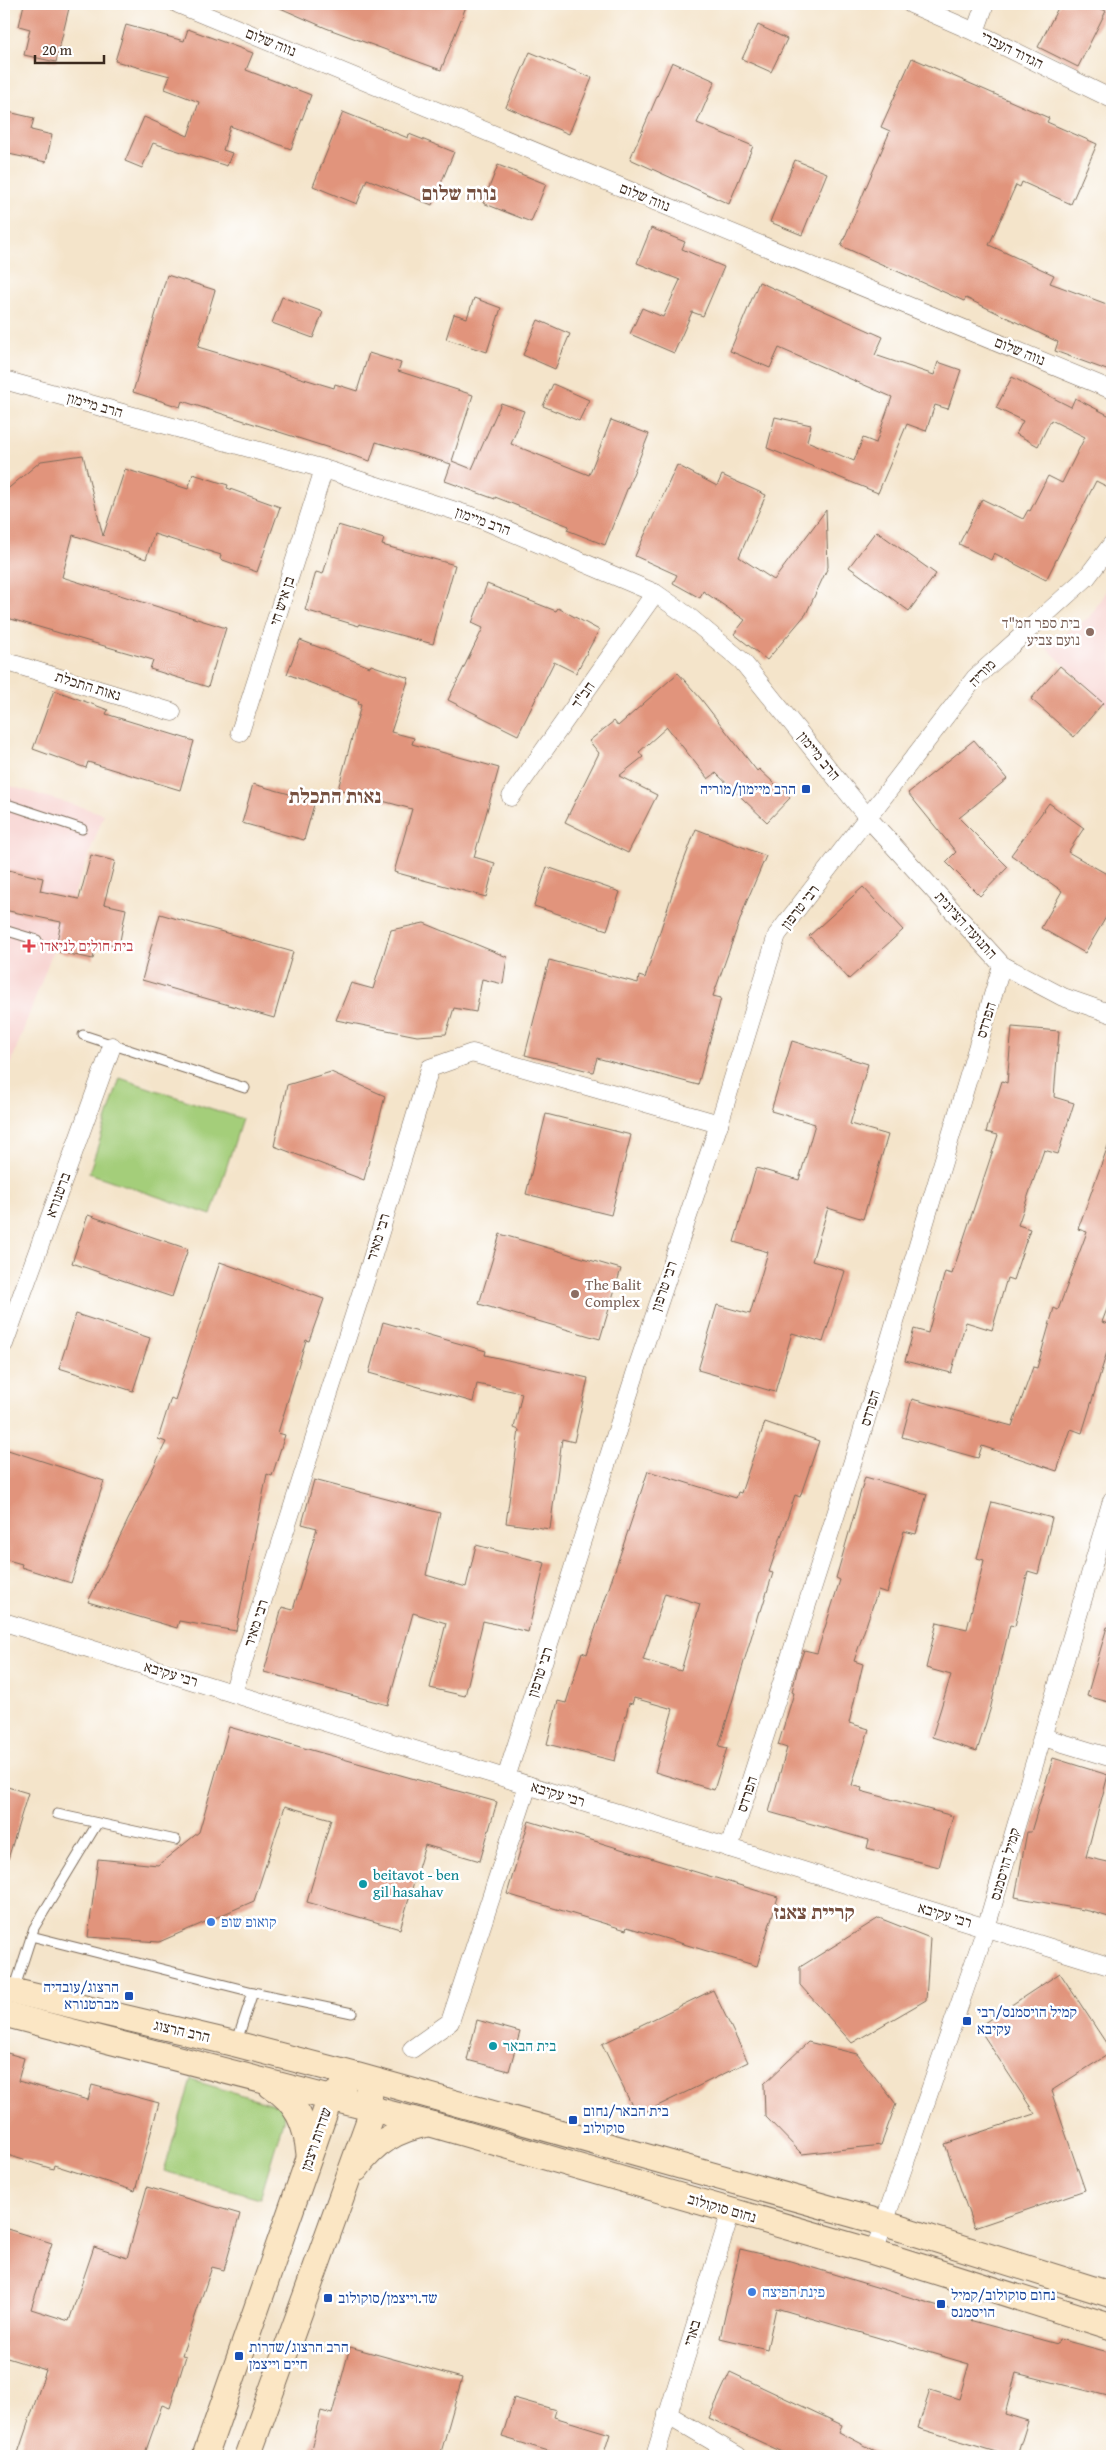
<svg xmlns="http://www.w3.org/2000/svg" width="1116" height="2460" font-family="'Gentium Book Plus','Frank Ruhl Libre',serif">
	<rect width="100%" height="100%" fill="#fff"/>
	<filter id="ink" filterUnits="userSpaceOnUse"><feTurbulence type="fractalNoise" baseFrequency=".02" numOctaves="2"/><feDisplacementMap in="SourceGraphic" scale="10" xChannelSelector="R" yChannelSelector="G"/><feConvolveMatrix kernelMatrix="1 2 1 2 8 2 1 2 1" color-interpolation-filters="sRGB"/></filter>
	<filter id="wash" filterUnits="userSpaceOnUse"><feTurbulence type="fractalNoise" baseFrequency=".0096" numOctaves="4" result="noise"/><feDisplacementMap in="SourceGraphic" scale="20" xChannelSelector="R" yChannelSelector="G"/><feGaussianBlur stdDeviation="1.12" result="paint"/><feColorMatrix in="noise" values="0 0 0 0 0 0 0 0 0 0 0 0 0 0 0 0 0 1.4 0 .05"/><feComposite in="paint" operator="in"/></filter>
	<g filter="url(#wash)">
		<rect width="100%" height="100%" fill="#f4e4ca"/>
		<g fill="#f7d0cd">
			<path d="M 1112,580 L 1112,711 L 1046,647 L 1091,616 Z"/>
			<path d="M 4,784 L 104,814 L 5,1079 L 4,1078 Z"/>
		</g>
		<g fill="#a4ce7a" stroke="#707c4c">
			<path d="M 120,1078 L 242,1119 L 211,1215 L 89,1173 Z"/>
			<path d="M 191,2080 L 287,2108 L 260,2198 L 164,2171 Z"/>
		</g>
		<g id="blocks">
			<g fill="#e1947b" fill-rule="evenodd">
				<path d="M 24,4 L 70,4 L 56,62 L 24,55 L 30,29 L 19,26 Z"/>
				<path d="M 271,4 L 467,4 L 441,70 L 326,28 Z"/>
				<path d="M 1060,4 L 1091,4 L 1106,11 L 1078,67 L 1038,47 Z"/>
				<path d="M 126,25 L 184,41 L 188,29 L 253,53 L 246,70 L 311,95 L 291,149 L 230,126 L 223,150 L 232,153 L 227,166 L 153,143 L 142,168 L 125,161 L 144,117 L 188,136 L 199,102 L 165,89 L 170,76 L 115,61 Z"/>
				<path d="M 758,25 L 787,39 L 771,72 L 742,59 Z"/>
				<path d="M 530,52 L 592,78 L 569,134 L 506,107 Z"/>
				<path d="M 912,58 L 1049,118 L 1047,122 L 1097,144 L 1071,204 L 1022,182 L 1020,187 L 1016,185 L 989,245 L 1054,275 L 1050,283 L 1112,306 L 1112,372 L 1055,351 L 1058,342 L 966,298 L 964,301 L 841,246 L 890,131 L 881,127 Z"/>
				<path d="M 672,62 L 715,81 L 697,123 L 753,146 L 729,204 L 630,159 Z"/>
				<path d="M 4,111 L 34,118 L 31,130 L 52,135 L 46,162 L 4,153 Z"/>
				<path d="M 343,112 L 408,138 L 409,134 L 454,152 L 432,205 L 367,179 L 357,204 L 313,186 Z"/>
				<path d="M 795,160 L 827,173 L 802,235 L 770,222 Z"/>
				<path d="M 498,165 L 546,184 L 531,222 L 483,203 Z"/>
				<path d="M 651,228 L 685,242 L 682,249 L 724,267 L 703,316 L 692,312 L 674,353 L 630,334 L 642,308 L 663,317 L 680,280 L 637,263 Z"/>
				<path d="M 167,275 L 215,290 L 198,347 L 334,388 L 335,384 L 357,391 L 369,353 L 401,363 L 398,371 L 473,395 L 452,461 L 472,469 L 501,403 L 524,411 L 511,444 L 589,475 L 611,420 L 649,434 L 605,545 L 567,530 L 569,526 L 495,497 L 495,499 L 445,481 L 451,464 L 376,442 L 370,461 L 182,401 L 180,407 L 133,392 Z"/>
				<path d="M 759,282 L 883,337 L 875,355 L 934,375 L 938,362 L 961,370 L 948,409 L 935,405 L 926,431 L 907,424 L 878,493 L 767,448 L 775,417 L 811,425 L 807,441 L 854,461 L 863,438 L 876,443 L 892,397 L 779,348 L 770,368 L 730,351 Z"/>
				<path d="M 282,297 L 323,312 L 313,338 L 272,323 Z"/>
				<path d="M 474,298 L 501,308 L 487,352 L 446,339 L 454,314 L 467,318 Z"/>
				<path d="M 538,320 L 570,334 L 555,369 L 523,355 Z"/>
				<path d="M 1012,377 L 1071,407 L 1075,398 L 1112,417 L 1112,489 L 1096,481 L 1046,580 L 994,553 L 991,560 L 959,544 L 982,499 L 1023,519 L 1028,510 L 1030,511 L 1048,476 L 1062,483 L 1085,437 L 1051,420 L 1038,446 L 1016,434 L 1023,421 L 996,408 Z"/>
				<path d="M 553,384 L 589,400 L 579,421 L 543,406 Z"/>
				<path d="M 83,455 L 103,536 L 125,469 L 188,489 L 193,474 L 228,485 L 227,488 L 280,507 L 257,572 L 220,559 L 221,555 L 154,534 L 146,559 L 73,535 L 62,577 L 226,628 L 208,687 L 150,669 L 153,660 L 4,617 L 4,492 L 41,461 Z"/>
				<path d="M 677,465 L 717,486 L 722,475 L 766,495 L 739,557 L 774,580 L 826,510 L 828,567 L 806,614 L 767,660 L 734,634 L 745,620 L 703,591 L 700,598 L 673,583 L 677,575 L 635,556 Z"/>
				<path d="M 338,525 L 384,539 L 382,545 L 455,565 L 433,644 L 359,624 L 359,626 L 305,610 L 316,572 L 323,574 Z"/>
				<path d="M 876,531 L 936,574 L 909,611 L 849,567 Z"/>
				<path d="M 487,584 L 556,611 L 558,608 L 599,630 L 576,673 L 554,662 L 518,735 L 448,700 L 483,628 L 472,623 Z"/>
				<path d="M 300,640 L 370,667 L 371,665 L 409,678 L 391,732 L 414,738 L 412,744 L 499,768 L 474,857 L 495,863 L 486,897 L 394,872 L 412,809 L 338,789 L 361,705 L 358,704 L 359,701 L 287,674 Z"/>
				<path d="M 1060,666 L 1103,703 L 1074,737 L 1031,699 Z"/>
				<path d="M 678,673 L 701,699 L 757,771 L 759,769 L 790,798 L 767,822 L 716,773 L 708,779 L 667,727 L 639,752 L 643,757 L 619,776 L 657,795 L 628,853 L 565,822 L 599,753 L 589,741 L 614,721 L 618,726 Z"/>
				<path d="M 54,690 L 108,710 L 106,714 L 194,741 L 180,790 L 88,762 L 86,768 L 33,749 Z"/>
				<path d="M 974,740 L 1007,779 L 959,818 L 1008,867 L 980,896 L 946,862 L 956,852 L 908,793 Z"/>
				<path d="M 253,784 L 315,801 L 304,840 L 242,823 Z"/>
				<path d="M 1049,803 L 1084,828 L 1068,852 L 1112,877 L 1112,907 L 1085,953 L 1041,928 L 1062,891 L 1011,855 Z"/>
				<path d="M 696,829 L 766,856 L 746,903 L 713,996 L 721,998 L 698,1085 L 597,1058 L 593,1072 L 525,1055 L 549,960 L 638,983 L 639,976 L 645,978 L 678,876 Z"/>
				<path d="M 91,855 L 115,861 L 104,904 L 126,909 L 119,946 L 97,941 L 93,959 L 55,951 L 61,922 L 4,910 L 4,869 L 43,878 L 40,891 L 79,899 Z"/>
				<path d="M 547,867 L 620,892 L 607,930 L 534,906 Z"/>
				<path d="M 863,887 L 903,930 L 849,979 L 809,936 Z"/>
				<path d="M 160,914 L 293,952 L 274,1018 L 142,980 Z"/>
				<path d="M 424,923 L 507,957 L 503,984 L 482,979 L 476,1012 L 454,1008 L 446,1034 L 417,1036 L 336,1020 L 351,983 L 373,989 L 391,930 Z"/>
				<path d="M 1012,1027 L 1059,1031 L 1054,1097 L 1074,1103 L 1058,1154 L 1044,1150 L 1018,1225 L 1030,1229 L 1013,1280 L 1007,1278 L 992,1330 L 966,1322 L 951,1373 L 905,1361 L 914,1329 L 928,1333 L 945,1272 L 952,1274 L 998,1135 L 986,1132 L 1002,1081 L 1007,1083 Z"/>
				<path d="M 792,1041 L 868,1064 L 850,1124 L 888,1135 L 863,1219 L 828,1208 L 812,1261 L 845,1271 L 823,1342 L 792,1333 L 775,1392 L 698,1370 L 717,1305 L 750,1314 L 768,1252 L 734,1242 L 756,1168 L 799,1180 L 815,1124 L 771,1111 Z"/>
				<path d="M 331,1072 L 385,1096 L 364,1180 L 274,1146 L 287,1085 Z"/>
				<path d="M 546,1114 L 631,1135 L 611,1215 L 526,1194 Z"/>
				<path d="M 1109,1143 L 1112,1143 L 1112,1296 L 1102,1322 L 1112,1325 L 1112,1336 L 1082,1433 L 1071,1429 L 1057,1471 L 982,1446 L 978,1458 L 902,1437 L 912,1399 L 1012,1426 L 1033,1367 L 1037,1368 L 1054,1308 L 1058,1310 L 1087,1232 L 1078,1229 Z"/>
				<path d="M 88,1215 L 188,1249 L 172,1297 L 72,1263 Z"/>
				<path d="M 500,1234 L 621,1269 L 600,1339 L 479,1304 Z"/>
				<path d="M 220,1262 L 324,1299 L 309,1341 L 306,1340 L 278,1433 L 285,1435 L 272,1476 L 267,1474 L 236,1631 L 179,1621 L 177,1628 L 88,1602 L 166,1442 L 158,1439 L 171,1398 L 175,1400 Z"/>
				<path d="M 76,1314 L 150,1338 L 133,1391 L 59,1368 Z"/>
				<path d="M 383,1322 L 486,1351 L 485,1355 L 588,1378 L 574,1442 L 562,1439 L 550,1529 L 506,1523 L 519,1430 L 514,1428 L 522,1393 L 477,1384 L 473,1402 L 369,1373 Z"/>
				<path d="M 765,1422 L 819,1441 L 800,1497 L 795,1495 L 769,1572 L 773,1573 L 761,1611 L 759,1611 L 719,1746 L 727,1748 L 714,1790 L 655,1772 L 673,1709 L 634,1698 L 632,1704 L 629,1703 L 615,1761 L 547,1744 L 558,1701 L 566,1703 L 582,1652 L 587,1654 L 648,1471 L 736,1498 L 738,1492 L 741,1493 ZM 665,1593 L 700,1604 L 681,1671 L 643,1660 Z"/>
				<path d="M 8,1450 L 104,1481 L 71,1583 L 21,1567 L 22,1564 L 4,1559 L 4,1464 Z"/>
				<path d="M 865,1477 L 927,1494 L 916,1534 L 904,1531 L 887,1593 L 878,1590 L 854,1661 L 863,1664 L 849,1723 L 869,1729 L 852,1785 L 862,1788 L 861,1791 L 953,1816 L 939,1867 L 867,1848 L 869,1840 L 769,1812 L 787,1748 L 778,1745 L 794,1693 L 792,1692 L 797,1670 L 804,1650 L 817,1653 L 840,1580 L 836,1578 Z"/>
				<path d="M 314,1480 L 440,1513 L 426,1575 L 466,1587 L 476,1545 L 545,1563 L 528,1632 L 483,1621 L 465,1696 L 430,1688 L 446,1623 L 413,1613 L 388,1705 L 264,1672 L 282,1607 L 293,1610 L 317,1528 L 302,1524 Z"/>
				<path d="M 992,1502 L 1052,1518 L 1038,1574 L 1028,1571 L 1015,1626 L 1010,1625 L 990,1710 L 977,1751 L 932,1737 L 951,1675 L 926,1668 L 937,1622 L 967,1629 L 984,1560 L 977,1558 Z"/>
				<path d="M 1107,1627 L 1112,1628 L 1112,1703 L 1087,1696 Z"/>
				<path d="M 229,1727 L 497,1802 L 480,1861 L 425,1845 L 400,1929 L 307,1902 L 331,1819 L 285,1806 L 254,1901 L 159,1942 L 88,1937 L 98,1859 L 158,1865 L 199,1832 Z"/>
				<path d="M 1053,1758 L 1108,1775 L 1086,1857 L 1112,1863 L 1112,1918 L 1089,1911 L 1015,1897 L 1027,1832 L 1031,1832 Z"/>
				<path d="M 4,1786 L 28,1793 L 8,1859 L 4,1858 Z"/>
				<path d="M 529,1821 L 778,1897 L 757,1966 L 627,1927 L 626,1930 L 507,1894 Z"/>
				<path d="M 879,1918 L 930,1938 L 926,2000 L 852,2043 L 800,1985 L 800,1967 Z"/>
				<path d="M 1060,1973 L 1112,2052 L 1051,2091 L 1085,2190 L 974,2228 L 945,2144 L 1035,2114 L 978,2027 Z"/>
				<path d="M 713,1990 L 748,2062 L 637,2116 L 602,2044 Z"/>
				<path d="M 477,2020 L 520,2032 L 509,2071 L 467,2060 Z"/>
				<path d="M 808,2042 L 857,2054 L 896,2104 L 881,2145 L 802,2154 L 765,2116 L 764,2084 Z"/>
				<path d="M 4,2052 L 24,2058 L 18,2081 L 88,2100 L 92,2085 L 159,2103 L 135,2191 L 54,2165 L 53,2169 L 4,2154 Z"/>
				<path d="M 147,2187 L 240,2214 L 224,2270 L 212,2267 L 182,2355 L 186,2356 L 170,2408 L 162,2405 L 144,2456 L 17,2456 L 46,2370 L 4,2357 L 4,2228 L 52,2243 L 31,2309 L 69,2321 L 94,2247 L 127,2258 Z"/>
				<path d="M 740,2249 L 787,2260 L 952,2310 L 951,2315 L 1057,2344 L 1059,2339 L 1112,2353 L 1112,2397 L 1016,2373 L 1005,2414 L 1028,2421 L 1017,2456 L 1009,2456 L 918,2428 L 930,2390 L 959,2399 L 969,2364 L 776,2308 L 767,2349 L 720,2338 Z"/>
				<path d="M 350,2347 L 462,2378 L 440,2456 L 309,2456 L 321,2411 L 332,2414 Z"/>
				<path d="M 730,2372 L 842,2425 L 839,2432 L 885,2456 L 791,2456 L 709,2418 Z"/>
				<path d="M 514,2398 L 556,2410 L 554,2417 L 610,2434 L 603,2456 L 565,2456 L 502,2437 Z"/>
			</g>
		</g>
	</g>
	<g filter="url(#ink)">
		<use href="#blocks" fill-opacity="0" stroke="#7c6b5a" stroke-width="1"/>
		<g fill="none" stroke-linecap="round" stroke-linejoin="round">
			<defs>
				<g id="lane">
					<path d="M 4,803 L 82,829"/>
					<path d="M 4,930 L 37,940"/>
					<path d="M 83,1035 L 245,1088"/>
					<path d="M 57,1814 L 176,1840"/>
					<path d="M 31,1936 L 253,1992 L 352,2013"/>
					<path d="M 14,1990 L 34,1928 L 97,1824"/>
					<path d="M 236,2044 L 253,1992"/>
				</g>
				<g id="street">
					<path d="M 178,4 L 1112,390"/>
					<path d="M 911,4 L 975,32 L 1112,99"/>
					<path d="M 975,32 L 985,4"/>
					<path d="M 4,380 L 324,469 L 481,519 L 655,593 L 688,616 L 742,661 L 869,819 L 1002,965 L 1063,997 L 1112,1014"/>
					<path d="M 4,661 L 172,712"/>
					<path d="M 240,732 L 324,469"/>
					<path d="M 511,797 L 655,593"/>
					<path d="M 4,1344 L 112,1046"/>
					<path d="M 4,1622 L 1112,1967"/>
					<path d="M 233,1693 L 366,1278 L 430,1068 L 472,1053 L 719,1124"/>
					<path d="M 1043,1737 L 1112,1758"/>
					<path d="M 506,1778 L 638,1365 L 719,1124 L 777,935 L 975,678 L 1087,577 L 1112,544"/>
					<path d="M 729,1848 L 860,1439 L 1002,965"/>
					<path d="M 412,2049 L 450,2022 L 528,1785"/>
					<path d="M 874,2252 L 986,1928 L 1112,1500"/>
					<path d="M 667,2414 L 738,2456"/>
					<path d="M 655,2456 L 731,2211"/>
				</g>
				<g id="secondary">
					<path d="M 4,1989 L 236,2044 L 359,2076 L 883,2223 L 1112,2295"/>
					<path d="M 4,2014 L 431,2124 L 874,2252 L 1112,2327"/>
					<path d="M 271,2086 C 297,2102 306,2124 309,2154"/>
					<path d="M 356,2169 C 375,2143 397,2129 428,2124"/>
					<path d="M 205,2456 L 330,2098 L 343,2088"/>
					<path d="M 248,2456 L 373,2109 L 367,2094"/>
				</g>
			</defs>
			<use href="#lane" stroke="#7c6b5a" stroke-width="11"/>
			<use href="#street" stroke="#7c6b5a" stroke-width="19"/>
			<use href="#secondary" stroke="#7c6b5a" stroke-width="27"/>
			<use href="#lane" stroke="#fff" stroke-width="9"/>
			<use href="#street" stroke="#fff" stroke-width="18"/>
			<use href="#secondary" stroke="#fbe6c4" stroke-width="25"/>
		</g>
	</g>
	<g fill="#8d6e63" stroke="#fff" stroke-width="2">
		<circle cx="1090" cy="632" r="5"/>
		<circle cx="575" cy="1294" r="5"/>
	</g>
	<g fill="#1a4fb4" stroke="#fff" stroke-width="2">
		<rect x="801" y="784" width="10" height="10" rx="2.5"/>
		<rect x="124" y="1991" width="10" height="10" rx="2.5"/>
		<rect x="962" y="2016" width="10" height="10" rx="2.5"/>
		<rect x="568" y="2115" width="10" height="10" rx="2.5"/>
		<rect x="323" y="2293" width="10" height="10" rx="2.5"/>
		<rect x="936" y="2299" width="10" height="10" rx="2.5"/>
		<rect x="234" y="2351" width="10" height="10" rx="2.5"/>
	</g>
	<path fill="#e0444e" stroke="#fff" stroke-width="2" d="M26.5 938.5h5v5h5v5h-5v5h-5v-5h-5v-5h5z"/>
	<g fill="#0f9aa8" stroke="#fff" stroke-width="2">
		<circle cx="363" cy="1884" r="5"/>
		<circle cx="493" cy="2046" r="5"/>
	</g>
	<g fill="#3f7fe0" stroke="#fff" stroke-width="2">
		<circle cx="211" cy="1922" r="5"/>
		<circle cx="752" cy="2292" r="5"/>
	</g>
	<g text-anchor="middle" stroke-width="5" stroke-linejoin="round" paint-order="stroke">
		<g font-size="15" fill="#3b2a1e" stroke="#fff">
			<text transform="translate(271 42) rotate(22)" y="5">נווה שלום</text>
			<text transform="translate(1012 50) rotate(26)" y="5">הגדוד העברי</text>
			<text transform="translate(645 197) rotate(22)" y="5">נווה שלום</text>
			<text transform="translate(1020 351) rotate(22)" y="5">נווה שלום</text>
			<text transform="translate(95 405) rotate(16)" y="5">הרב מיימון</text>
			<text transform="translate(483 521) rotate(20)" y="5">הרב מיימון</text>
			<text transform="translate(282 601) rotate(-72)" y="5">בן איש חי</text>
			<text transform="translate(982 673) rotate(-46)" y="5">מוריה</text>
			<text transform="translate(88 686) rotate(17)" y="5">נאות התכלת</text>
			<text transform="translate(583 695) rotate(-55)" y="5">חב"ד</text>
			<text transform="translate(819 756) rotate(51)" y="5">הרב מיימון</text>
			<text transform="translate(800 907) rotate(-52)" y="5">רבי טרפון</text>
			<text transform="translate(966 925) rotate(48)" y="5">התנועה הציונית</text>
			<text transform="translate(986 1020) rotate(-73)" y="5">הפרדס</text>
			<text transform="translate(58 1195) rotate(-70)" y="5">ברטנורא</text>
			<text transform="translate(378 1237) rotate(-73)" y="5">רבי מאיר</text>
			<text transform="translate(664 1286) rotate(-71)" y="5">רבי טרפון</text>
			<text transform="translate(870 1408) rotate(-73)" y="5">הפרדס</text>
			<text transform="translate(256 1623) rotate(-72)" y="5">רבי מאיר</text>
			<text transform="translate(540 1672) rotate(-72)" y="5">רבי טרפון</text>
			<text transform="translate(171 1674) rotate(17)" y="5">רבי עקיבא</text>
			<text transform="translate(558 1794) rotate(17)" y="5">רבי עקיבא</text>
			<text transform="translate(747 1794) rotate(-72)" y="5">הפרדס</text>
			<text transform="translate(1005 1864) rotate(-74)" y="5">קמיל הויסמנס</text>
			<text transform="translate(945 1915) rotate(17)" y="5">רבי עקיבא</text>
			<text transform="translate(182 2031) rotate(13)" y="5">הרב הרצוג</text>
			<text transform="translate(316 2139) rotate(-71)" y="5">שדרות ויצמן</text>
			<text transform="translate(722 2208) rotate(16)" y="5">נחום סוקולוב</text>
			<text transform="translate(692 2333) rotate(-73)" y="5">בארי</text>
		</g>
		<g font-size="15" fill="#785e54" stroke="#fff" text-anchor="end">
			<text x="1080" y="628">בית ספר חמ"ד<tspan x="1080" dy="17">נועם צביע</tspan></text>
			<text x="585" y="1290" text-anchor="start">The Balit<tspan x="585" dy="17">Complex</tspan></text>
		</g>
		<g font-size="15" fill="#164399" stroke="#fff" text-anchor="start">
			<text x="796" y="794" text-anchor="end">הרב מיימון/מוריה</text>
			<text x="119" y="1992" text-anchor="end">הרצוג/עובדיה<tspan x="119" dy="17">מברטנורא</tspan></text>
			<text x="977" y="2017">קמיל הויסמנס/רבי<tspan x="977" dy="17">עקיבא</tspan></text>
			<text x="583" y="2116">בית הבאר/נחום<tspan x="583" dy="17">סוקולוב</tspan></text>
			<text x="951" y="2300">נחום סוקולוב/קמיל<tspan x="951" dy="17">הויסמנס</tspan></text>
			<text x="338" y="2303">שד.וייצמן/סוקולוב</text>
			<text x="249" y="2352">הרב הרצוג/שדרות<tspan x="249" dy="17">חיים וייצמן</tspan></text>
		</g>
		<g font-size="15" fill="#be3a42" stroke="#fff" text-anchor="start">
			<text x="40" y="951">בית חולים לניאדו</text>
		</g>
		<g font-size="15" fill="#0d838f" stroke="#fff" text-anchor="start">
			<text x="373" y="1880">beitavot - ben<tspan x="373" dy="17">gil hasahav</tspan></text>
			<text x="503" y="2051">בית הבאר</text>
		</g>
		<g font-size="15" fill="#366cbe" stroke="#fff" text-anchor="start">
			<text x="221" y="1927">קואופ שופ</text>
			<text x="762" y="2297">פינת הפיצה</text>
		</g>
		<g font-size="20" font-weight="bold" fill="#754f3f" stroke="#fff">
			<text x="459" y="200">נווה שלום</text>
			<text x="335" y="803">נאות התכלת</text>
			<text x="814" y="1919">קריית צאנז</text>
		</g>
	</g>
	<rect width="1116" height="2460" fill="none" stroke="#fff" stroke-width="20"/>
	<path d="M35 55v8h69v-8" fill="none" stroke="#3b2a1e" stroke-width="2.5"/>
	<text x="42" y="55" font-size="15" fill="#3b2a1e" stroke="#ffffff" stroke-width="4" paint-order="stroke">20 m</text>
</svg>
